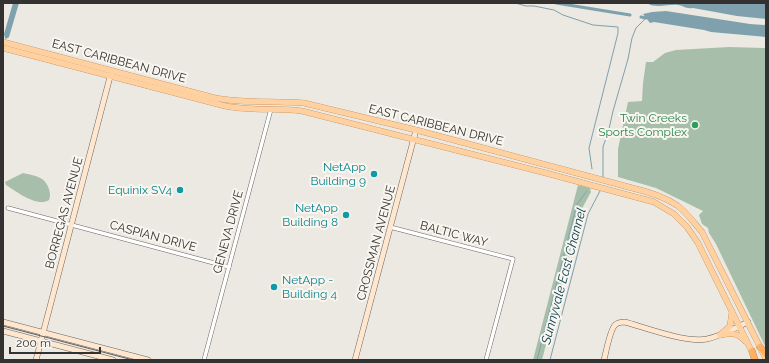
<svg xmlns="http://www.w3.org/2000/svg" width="769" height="363" font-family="Raleway,sans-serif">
	<rect width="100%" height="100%" fill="#ece8e2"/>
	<g fill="#a7bfaa">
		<path d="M 729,47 L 766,48 L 766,348 L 716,244 L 709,233 L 708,228 L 702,224 L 699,215 L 703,211 L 656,188 L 618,177 L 618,149 L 628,102 L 642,101 L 643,83 L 646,62 L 653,62 L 665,53 L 676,50 Z"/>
		<path d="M 23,173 C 28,174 38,176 42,179 C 48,183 52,194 49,200 C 37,208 16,191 6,185 L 5,182 Z"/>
		<path d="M 578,185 L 590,188 L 591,192 L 580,212 L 542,360 L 533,360 Z"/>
	</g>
	<g fill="#7fa1ad">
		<path d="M 13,3 L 19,3 L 9,37 L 6,39 L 5,38 L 4,34 Z"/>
		<path d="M 647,3 L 766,3 L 766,19 L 737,16 L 693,8 C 685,9 685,6 678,5 C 669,4 655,9 647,3 Z"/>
		<path d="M 666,11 L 750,24 L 766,25 L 766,37 L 711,32 L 704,30 L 654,22 L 650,23 L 643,14 L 652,12 Z"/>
	</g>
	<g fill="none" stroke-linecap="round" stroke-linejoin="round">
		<g stroke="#7fa1ad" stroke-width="1">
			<path d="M 515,3 L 526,6 L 534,6 L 554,10 L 563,15 L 593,25 L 618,27 L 618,33 L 589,148 L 592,169"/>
			<path d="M 603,178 L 603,147 L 609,129 L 613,111 L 628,59 L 632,38 L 636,28 L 646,18"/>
			<path d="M 537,360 L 577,204 L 587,191"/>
			<path d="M 550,360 L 588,214 L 600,191"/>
		</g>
		<g stroke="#7fa1ad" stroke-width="3">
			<path d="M 556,3 L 630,15"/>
			<path d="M 641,17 L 646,18"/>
		</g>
		<defs>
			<g id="street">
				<path d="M 8,208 L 229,267"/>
				<path d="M 390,227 L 513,259 L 486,360"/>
				<path d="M 204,360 L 271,109"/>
			</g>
			<g id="secondary">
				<path d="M 3,322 L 148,360"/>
				<path d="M 3,331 L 113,360"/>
				<path d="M 36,360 L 111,73"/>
				<path d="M 355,360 L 416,130"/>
				<path d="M 604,360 C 606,352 610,330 615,325 C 618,322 621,322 625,322 C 646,328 686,343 707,339 C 721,336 735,328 748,322"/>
			</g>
			<g id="primary">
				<path d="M 3,42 L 215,98 C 245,104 274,100 304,103 L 416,130 L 636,189 C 651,193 665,197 678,206 C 687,213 694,223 702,232 L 766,359"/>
				<path d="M 3,48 L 225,106 C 250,111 276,108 302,111 L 542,172 L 654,202 L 674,214 L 687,227 L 698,243 L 753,354"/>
				<path d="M 720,335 C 731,333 737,332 745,341"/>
				<path d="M 720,335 L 730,326 L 732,312"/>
			</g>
			<g id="highway">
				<path d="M 760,347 L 766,354"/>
				<path d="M 752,351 L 755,360"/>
			</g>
		</defs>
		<use href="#street" stroke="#686560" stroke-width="4.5"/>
		<use href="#secondary" stroke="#686560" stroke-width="6"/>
		<use href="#primary" stroke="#b8844f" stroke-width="6"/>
		<use href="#highway" stroke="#b8844f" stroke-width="7"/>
		<use href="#street" stroke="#fff" stroke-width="3.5"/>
		<use href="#secondary" stroke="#ffe7cf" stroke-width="5"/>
		<use href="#primary" stroke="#ffd0a0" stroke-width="5.5"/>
		<use href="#highway" stroke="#ffb060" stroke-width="6"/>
		<path stroke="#605e5b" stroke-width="1" d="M 3,326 L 133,360"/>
	</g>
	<circle fill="#2e9e5b" stroke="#f9f6f0" stroke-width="1.5" cx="695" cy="125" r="4"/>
	<g fill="#0f9aa8" stroke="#f9f6f0" stroke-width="1.5">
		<circle cx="374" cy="174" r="4"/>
		<circle cx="180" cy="190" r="4"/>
		<circle cx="346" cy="215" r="4"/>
		<circle cx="274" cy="287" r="4"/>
	</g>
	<g text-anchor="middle" stroke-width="4" stroke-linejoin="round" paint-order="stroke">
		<g font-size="12" fill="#343230" stroke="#f9f6f0">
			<text transform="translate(119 61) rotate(15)" y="4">EAST CARIBBEAN DRIVE</text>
			<text transform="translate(436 125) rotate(14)" y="4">EAST CARIBBEAN DRIVE</text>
			<text transform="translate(64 213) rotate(-75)" y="4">BORREGAS AVENUE</text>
			<text transform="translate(228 232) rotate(-75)" y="4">GENEVA DRIVE</text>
			<text transform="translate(454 234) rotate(15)" y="4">BALTIC WAY</text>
			<text transform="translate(153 236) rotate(15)" y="4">CASPIAN DRIVE</text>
			<text transform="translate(376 243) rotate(-75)" y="4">CROSSMAN AVENUE</text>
		</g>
		<g font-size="12" fill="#27864d" stroke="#f9f6f0" text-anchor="end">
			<text x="687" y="122">Twin Creeks<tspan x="687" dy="14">Sports Complex</tspan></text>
		</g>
		<g font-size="12" fill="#0d838f" stroke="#f9f6f0" text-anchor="end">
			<text x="366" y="171">NetApp<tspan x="366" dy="14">Building 9</tspan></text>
			<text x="172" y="194">Equinix SV4</text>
			<text x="338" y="212">NetApp<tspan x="338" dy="14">Building 8</tspan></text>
			<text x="282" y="284" text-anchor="start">NetApp -<tspan x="282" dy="14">Building 4</tspan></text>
		</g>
		<g font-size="13" font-style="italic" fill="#0e4150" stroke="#f9f6f0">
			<text transform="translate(563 276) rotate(-75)" y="5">Sunnyvale East Channel</text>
		</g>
	</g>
	<rect width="769" height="363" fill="none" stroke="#343230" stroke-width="8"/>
	<path d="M10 347v6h90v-6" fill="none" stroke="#343230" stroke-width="2"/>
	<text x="16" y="347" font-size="12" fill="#343230" stroke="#f9f6f0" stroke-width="3" paint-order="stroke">200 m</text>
</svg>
